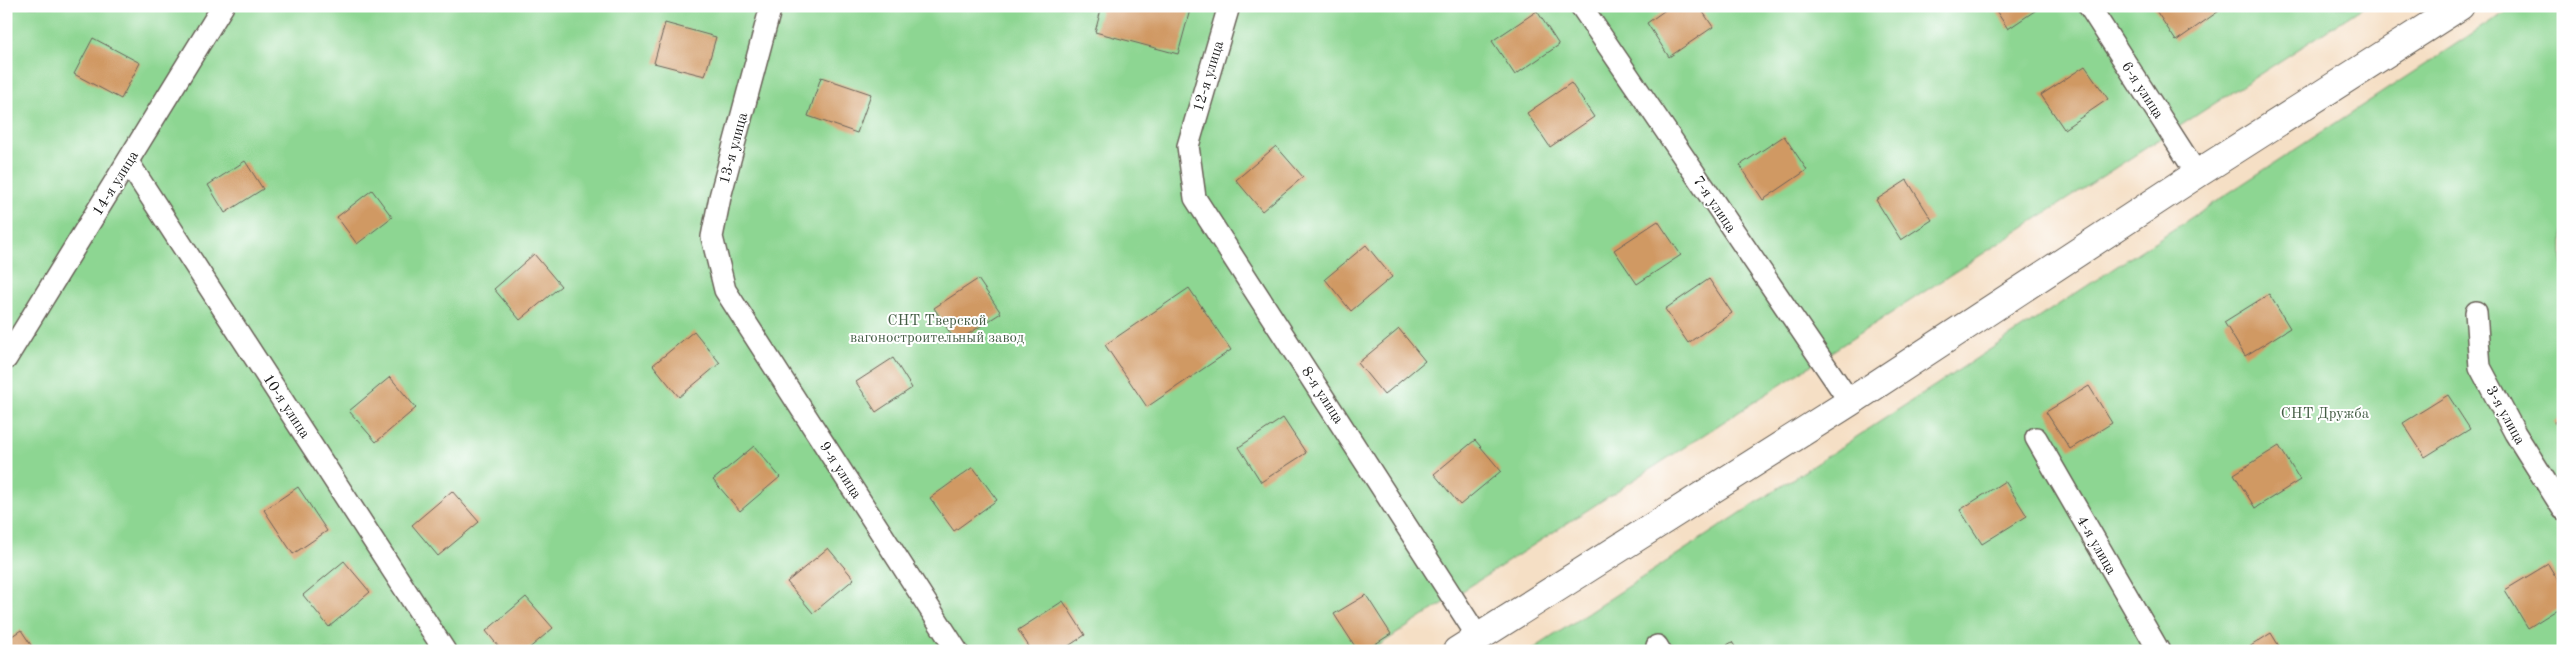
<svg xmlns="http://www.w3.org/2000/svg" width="2569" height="657" font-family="'Old Standard TT',serif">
	<rect width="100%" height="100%" fill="#fff"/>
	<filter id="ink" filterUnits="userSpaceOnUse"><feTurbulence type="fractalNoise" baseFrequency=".02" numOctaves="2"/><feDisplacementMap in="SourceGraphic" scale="10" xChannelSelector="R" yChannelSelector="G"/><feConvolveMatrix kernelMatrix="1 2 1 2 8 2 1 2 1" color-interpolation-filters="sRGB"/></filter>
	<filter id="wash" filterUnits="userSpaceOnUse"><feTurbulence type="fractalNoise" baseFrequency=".0096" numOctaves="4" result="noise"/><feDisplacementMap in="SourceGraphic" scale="20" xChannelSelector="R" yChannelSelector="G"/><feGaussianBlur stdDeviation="1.12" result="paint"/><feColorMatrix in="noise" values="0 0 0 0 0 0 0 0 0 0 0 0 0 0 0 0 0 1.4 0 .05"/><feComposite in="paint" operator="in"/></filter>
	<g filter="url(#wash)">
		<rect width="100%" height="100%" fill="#f5dfc5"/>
		<g fill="#8dd692" stroke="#547957">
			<path d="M 6,6 L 2365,6 L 1370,651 L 6,651 Z"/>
			<path d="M 2514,6 L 2563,6 L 2563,651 L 1530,651 Z"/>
		</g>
		<g id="blocks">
			<g fill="#d09964">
				<path d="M 1102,6 L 1191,6 L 1178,54 L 1095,32 Z"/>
				<path d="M 1671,6 L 1699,6 L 1713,27 L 1669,57 L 1647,23 Z"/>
				<path d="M 1993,6 L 2042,6 L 2008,29 Z"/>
				<path d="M 2153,6 L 2216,6 L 2219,11 L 2176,41 Z"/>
				<path d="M 1537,11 L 1559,45 L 1515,75 L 1492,41 Z"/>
				<path d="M 665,23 L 716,37 L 705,76 L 654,63 Z"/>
				<path d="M 93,38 L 140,63 L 121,99 L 74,74 Z"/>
				<path d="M 2085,66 L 2108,99 L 2064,129 L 2041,95 Z"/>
				<path d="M 821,77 L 871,94 L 857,133 L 808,116 Z"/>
				<path d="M 1571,83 L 1594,117 L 1550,147 L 1527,113 Z"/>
				<path d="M 1784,136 L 1807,170 L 1763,200 L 1740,165 Z"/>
				<path d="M 1276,146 L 1303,177 L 1262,211 L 1236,180 Z"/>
				<path d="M 245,161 L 263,189 L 225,213 L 208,185 Z"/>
				<path d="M 1907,180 L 1932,220 L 1901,240 L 1876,200 Z"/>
				<path d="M 372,190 L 392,217 L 357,244 L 337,217 Z"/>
				<path d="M 1658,221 L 1681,255 L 1637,284 L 1614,250 Z"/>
				<path d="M 1366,245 L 1392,277 L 1351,311 L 1325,279 Z"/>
				<path d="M 534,254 L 561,286 L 520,320 L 494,289 Z"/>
				<path d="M 978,279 L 1001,313 L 956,342 L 934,308 Z"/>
				<path d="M 1709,279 L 1732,313 L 1688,343 L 1665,309 Z"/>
				<path d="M 1189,288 L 1231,350 L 1147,407 L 1105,345 Z"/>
				<path d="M 2269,294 L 2290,328 L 2245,356 L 2224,322 Z"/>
				<path d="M 1399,329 L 1425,361 L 1384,395 L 1358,363 Z"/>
				<path d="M 694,331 L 720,363 L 679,397 L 653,365 Z"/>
				<path d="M 893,358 L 912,388 L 876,412 L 856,382 Z"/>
				<path d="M 390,377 L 416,408 L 376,442 L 349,411 Z"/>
				<path d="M 2089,386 L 2112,423 L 2070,449 L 2046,412 Z"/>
				<path d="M 2448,395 L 2470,429 L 2425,457 L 2403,423 Z"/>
				<path d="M 2563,416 L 2563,435 L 2554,422 Z"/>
				<path d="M 1283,418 L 1306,453 L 1261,482 L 1239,447 Z"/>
				<path d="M 1475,440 L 1501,471 L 1460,505 L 1434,474 Z"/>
				<path d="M 754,446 L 780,477 L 740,511 L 713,480 Z"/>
				<path d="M 2279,446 L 2300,480 L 2255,508 L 2234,474 Z"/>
				<path d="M 973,467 L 997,500 L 954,531 L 930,498 Z"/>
				<path d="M 2005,481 L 2027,516 L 1982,544 L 1960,510 Z"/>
				<path d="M 298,487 L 327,531 L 293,554 L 264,510 Z"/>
				<path d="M 452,491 L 479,522 L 438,556 L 412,525 Z"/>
				<path d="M 828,548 L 854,579 L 813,613 L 787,582 Z"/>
				<path d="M 344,561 L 370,592 L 329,627 L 303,595 Z"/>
				<path d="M 2548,564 L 2563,589 L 2563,606 L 2528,628 L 2505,590 Z"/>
				<path d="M 1366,595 L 1391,634 L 1364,651 L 1358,651 L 1334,614 Z"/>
				<path d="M 526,597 L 553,628 L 526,651 L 502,651 L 486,631 Z"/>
				<path d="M 1063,601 L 1085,635 L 1061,651 L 1032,651 L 1018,630 Z"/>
				<path d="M 21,630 L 35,651 L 6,651 L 6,640 Z"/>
				<path d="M 2271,633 L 2282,651 L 2243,651 Z"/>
				<path d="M 1732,642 L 1738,651 L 1717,651 Z"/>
			</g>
		</g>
	</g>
	<g filter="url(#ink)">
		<use href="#blocks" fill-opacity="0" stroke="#686057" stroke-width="1"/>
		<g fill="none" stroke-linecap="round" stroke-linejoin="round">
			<defs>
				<g id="service">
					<path d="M 771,6 L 720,197 L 712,237 L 725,290 L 957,651"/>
					<path d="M 1229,6 L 1188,146 L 1195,198 L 1478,637"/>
					<path d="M 1581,6 L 1850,402"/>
					<path d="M 2089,6 L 2197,174"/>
					<path d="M 128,162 L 445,651"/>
					<path d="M 2476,312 L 2480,367 L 2515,433 L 2563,509"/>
					<path d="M 6,359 L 223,6"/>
					<path d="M 2036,438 L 2159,651"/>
					<path d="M 1657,646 L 1660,651"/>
				</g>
				<path id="minor" d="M 1457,651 L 1850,402 L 2197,174 L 2460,6"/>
			</defs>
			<use href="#service" stroke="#686057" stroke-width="24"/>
			<use href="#minor" stroke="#686057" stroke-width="30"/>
			<use href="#service" stroke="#fff" stroke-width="21"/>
			<use href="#minor" stroke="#fff" stroke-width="28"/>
		</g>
	</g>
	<g text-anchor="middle" stroke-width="4" stroke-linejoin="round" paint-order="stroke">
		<g font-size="15" fill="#1c1c1c" stroke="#fff">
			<text transform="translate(1208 76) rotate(-73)" y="5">12-я улица</text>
			<text transform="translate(2143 90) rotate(57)" y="5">6-я улица</text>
			<text transform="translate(733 148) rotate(-75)" y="5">13-я улица</text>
			<text transform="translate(115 183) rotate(-58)" y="5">14-я улица</text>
			<text transform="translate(1715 204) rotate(56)" y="5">7-я улица</text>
			<text transform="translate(1323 395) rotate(57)" y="5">8-я улица</text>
			<text transform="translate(287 406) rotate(57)" y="5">10-я улица</text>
			<text transform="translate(2506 415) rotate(61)" y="5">3-я улица</text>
			<text transform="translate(841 470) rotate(57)" y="5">9-я улица</text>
			<text transform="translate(2097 545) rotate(60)" y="5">4-я улица</text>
		</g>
		<g font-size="15" fill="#445d45" stroke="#fff">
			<text x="937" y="325">СНТ Тверской<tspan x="937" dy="17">вагоностроительный завод</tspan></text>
			<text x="2325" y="418">СНТ Дружба</text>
		</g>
	</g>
	<rect width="2569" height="657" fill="none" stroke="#fff" stroke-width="25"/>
</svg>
